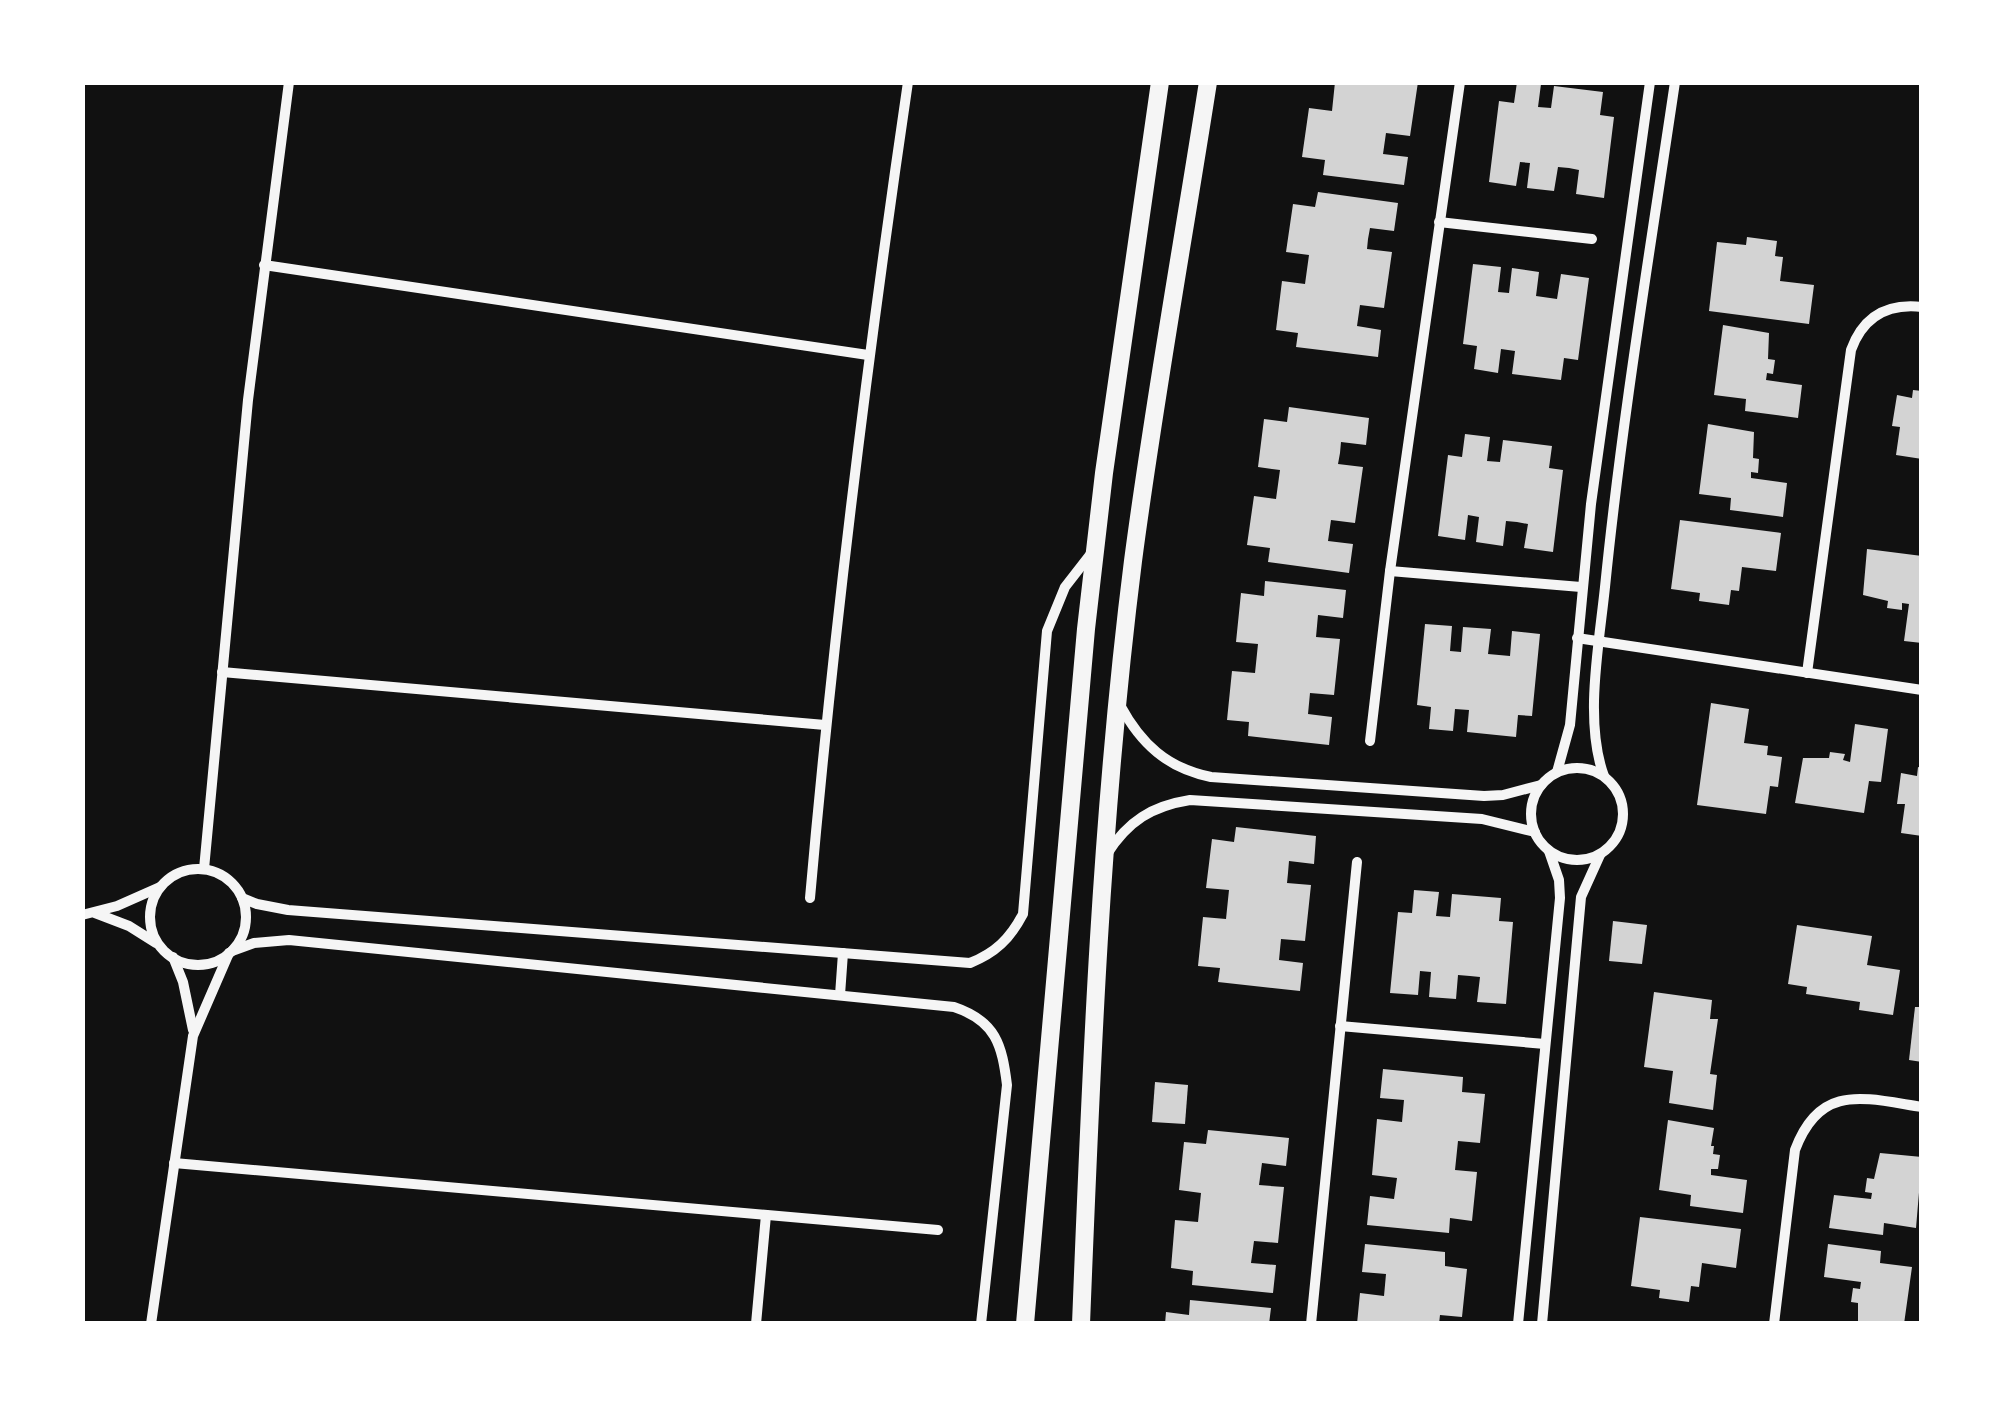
<svg xmlns="http://www.w3.org/2000/svg" width="2004" height="1406" font-family="'Roboto Condensed',sans-serif">
	<rect width="100%" height="100%" fill="#111"/>
	<g fill="#d3d3d3">
		<path d="M 1335,82 L 1418,82 L 1410,136 L 1386,133 L 1383,154 L 1408,157 L 1404,185 L 1323,175 L 1325,160 L 1302,157 L 1309,108 L 1332,111 Z"/>
		<path d="M 1517,82 L 1541,84 L 1538,107 L 1551,108 L 1554,86 L 1603,92 L 1600,115 L 1614,117 L 1604,198 L 1576,194 L 1579,170 L 1569,168 L 1558,167 L 1554,191 L 1527,188 L 1530,163 L 1520,162 L 1516,186 L 1489,182 L 1499,101 L 1514,103 Z"/>
		<path d="M 1318,192 L 1398,203 L 1394,231 L 1370,228 L 1368,239 L 1367,249 L 1392,252 L 1384,308 L 1360,305 L 1357,326 L 1381,330 L 1378,357 L 1296,347 L 1298,333 L 1276,330 L 1282,281 L 1305,284 L 1309,255 L 1286,252 L 1293,204 L 1315,207 Z"/>
		<path d="M 1747,237 L 1777,241 L 1775,256 L 1783,257 L 1780,281 L 1814,285 L 1809,324 L 1709,311 L 1717,242 L 1746,245 Z"/>
		<path d="M 1473,264 L 1501,267 L 1498,292 L 1509,293 L 1512,268 L 1539,272 L 1536,296 L 1557,299 L 1561,274 L 1589,278 L 1578,360 L 1564,358 L 1561,380 L 1512,374 L 1515,351 L 1501,349 L 1498,373 L 1474,369 L 1477,346 L 1463,344 Z"/>
		<path d="M 1723,325 L 1769,333 L 1768,359 L 1775,360 L 1773,374 L 1767,373 L 1766,380 L 1802,385 L 1798,418 L 1745,411 L 1746,399 L 1714,395 Z"/>
		<path d="M 1913,390 L 1922,391 L 1922,459 L 1896,455 L 1900,427 L 1892,426 L 1897,395 L 1912,398 Z"/>
		<path d="M 1289,407 L 1369,418 L 1366,445 L 1341,442 L 1340,453 L 1338,464 L 1363,467 L 1355,523 L 1331,520 L 1328,541 L 1353,544 L 1349,573 L 1268,562 L 1270,548 L 1247,545 L 1254,496 L 1276,499 L 1280,470 L 1258,467 L 1264,419 L 1287,422 Z"/>
		<path d="M 1708,424 L 1754,432 L 1753,458 L 1759,459 L 1758,473 L 1751,472 L 1751,478 L 1787,483 L 1783,517 L 1730,510 L 1731,498 L 1699,494 Z"/>
		<path d="M 1465,434 L 1490,437 L 1487,461 L 1500,462 L 1503,440 L 1552,446 L 1549,468 L 1563,470 L 1553,552 L 1524,548 L 1528,524 L 1517,522 L 1506,521 L 1503,546 L 1476,542 L 1479,517 L 1468,515 L 1465,540 L 1438,536 L 1448,455 L 1462,457 Z"/>
		<path d="M 1680,520 L 1781,533 L 1776,571 L 1742,567 L 1739,591 L 1731,590 L 1729,605 L 1699,601 L 1700,593 L 1671,589 Z"/>
		<path d="M 1867,549 L 1922,556 L 1922,643 L 1904,641 L 1909,604 L 1902,603 L 1902,610 L 1887,608 L 1888,601 L 1863,595 Z"/>
		<path d="M 1265,581 L 1346,590 L 1343,618 L 1318,615 L 1316,637 L 1340,639 L 1334,695 L 1310,693 L 1308,714 L 1332,717 L 1329,745 L 1248,736 L 1249,722 L 1227,720 L 1232,671 L 1255,673 L 1258,644 L 1236,642 L 1241,593 L 1264,596 Z"/>
		<path d="M 1425,624 L 1452,626 L 1450,651 L 1461,652 L 1463,627 L 1491,629 L 1488,654 L 1510,656 L 1512,631 L 1540,634 L 1532,716 L 1518,715 L 1516,737 L 1467,732 L 1469,710 L 1455,709 L 1453,731 L 1429,729 L 1431,707 L 1417,705 Z"/>
		<path d="M 1711,703 L 1749,709 L 1744,743 L 1768,746 L 1767,755 L 1782,757 L 1778,787 L 1770,786 L 1766,814 L 1697,805 Z"/>
		<path d="M 1855,724 L 1888,729 L 1881,782 L 1869,781 L 1864,813 L 1795,803 L 1803,758 L 1829,758 L 1830,752 L 1845,754 L 1843,760 L 1850,762 Z"/>
		<path d="M 1918,767 L 1922,768 L 1922,836 L 1901,833 L 1905,804 L 1897,804 L 1901,773 L 1917,776 Z"/>
		<path d="M 1236,827 L 1316,836 L 1314,864 L 1289,861 L 1288,873 L 1287,883 L 1311,885 L 1305,941 L 1281,939 L 1279,960 L 1303,963 L 1300,991 L 1218,982 L 1220,968 L 1198,966 L 1203,917 L 1226,919 L 1229,890 L 1206,888 L 1212,839 L 1234,842 Z"/>
		<path d="M 1414,890 L 1439,892 L 1436,916 L 1450,917 L 1452,894 L 1501,898 L 1499,921 L 1513,922 L 1506,1004 L 1477,1002 L 1480,977 L 1470,976 L 1458,975 L 1456,999 L 1429,997 L 1431,972 L 1420,971 L 1418,995 L 1390,993 L 1398,912 L 1412,913 Z"/>
		<path d="M 1613,921 L 1647,925 L 1642,964 L 1609,961 Z"/>
		<path d="M 1797,925 L 1872,936 L 1867,965 L 1900,970 L 1893,1015 L 1859,1010 L 1860,1002 L 1806,994 L 1807,987 L 1788,984 Z"/>
		<path d="M 1654,992 L 1712,1000 L 1710,1019 L 1718,1019 L 1710,1074 L 1717,1075 L 1713,1110 L 1669,1103 L 1673,1071 L 1644,1067 Z"/>
		<path d="M 1915,1007 L 1922,1007 L 1922,1062 L 1909,1060 Z"/>
		<path d="M 1383,1069 L 1463,1077 L 1462,1092 L 1485,1094 L 1480,1143 L 1458,1141 L 1455,1170 L 1477,1172 L 1472,1221 L 1450,1218 L 1449,1233 L 1367,1225 L 1370,1196 L 1394,1199 L 1397,1178 L 1372,1175 L 1377,1119 L 1402,1122 L 1404,1100 L 1380,1098 Z"/>
		<path d="M 1155,1082 L 1188,1085 L 1185,1124 L 1152,1122 Z"/>
		<path d="M 1668,1120 L 1714,1128 L 1711,1146 L 1714,1146 L 1713,1154 L 1720,1155 L 1718,1169 L 1711,1169 L 1711,1175 L 1747,1180 L 1743,1213 L 1690,1206 L 1691,1195 L 1659,1190 Z"/>
		<path d="M 1208,1130 L 1289,1138 L 1286,1166 L 1262,1163 L 1259,1185 L 1284,1187 L 1278,1243 L 1254,1241 L 1251,1263 L 1276,1265 L 1273,1293 L 1192,1285 L 1193,1271 L 1171,1268 L 1175,1220 L 1198,1222 L 1201,1193 L 1179,1190 L 1184,1142 L 1206,1144 Z"/>
		<path d="M 1880,1153 L 1922,1157 L 1916,1228 L 1884,1223 L 1883,1235 L 1829,1228 L 1834,1195 L 1871,1199 L 1872,1193 L 1865,1192 L 1867,1178 L 1874,1179 Z"/>
		<path d="M 1640,1217 L 1741,1229 L 1736,1268 L 1702,1263 L 1699,1287 L 1691,1286 L 1689,1302 L 1659,1298 L 1660,1290 L 1631,1286 Z"/>
		<path d="M 1365,1244 L 1445,1252 L 1445,1266 L 1467,1269 L 1462,1317 L 1440,1315 L 1439,1324 L 1357,1324 L 1360,1293 L 1384,1296 L 1386,1274 L 1362,1272 Z"/>
		<path d="M 1828,1244 L 1881,1251 L 1880,1263 L 1912,1267 L 1904,1324 L 1858,1324 L 1858,1303 L 1851,1302 L 1853,1288 L 1860,1289 L 1861,1282 L 1824,1277 Z"/>
		<path d="M 1190,1300 L 1271,1308 L 1269,1324 L 1165,1324 L 1166,1312 L 1189,1315 Z"/>
	</g>
	<g fill="none" stroke-linecap="round" stroke-linejoin="round">
		<g stroke="#f5f5f5" stroke-width="10">
			<path d="M 1439,222 L 1592,239"/>
			<path d="M 264,265 L 868,355"/>
			<path d="M 1390,571 L 1581,587"/>
			<path d="M 1577,638 L 1922,690"/>
			<path d="M 222,672 L 825,725"/>
			<path d="M 1807,673 L 1851,350 C 1863,317 1887,303 1922,307"/>
			<path d="M 1120,705 C 1141,744 1167,768 1211,777 L 1484,796 L 1503,795 L 1541,785"/>
			<path d="M 1370,741 L 1390,571 L 1460,82"/>
			<circle cx="1577" cy="814" r="46"/>
			<path d="M 1557,772 L 1570,725 L 1591,504 L 1650,82"/>
			<path d="M 1604,776 C 1584,722 1599,645 1605,587 C 1622,418 1650,251 1675,82"/>
			<path d="M 1107,854 C 1128,821 1152,806 1190,800 L 1482,819 L 1535,832"/>
			<path d="M 204,869 L 248,400 L 289,82"/>
			<circle cx="198" cy="917" r="48"/>
			<path d="M 242,898 L 257,904 L 288,910 L 970,963 C 995,953 1010,939 1023,914 L 1047,631 L 1065,587 L 1093,551"/>
			<path d="M 810,898 C 834,625 868,354 908,82"/>
			<path d="M 95,913 L 129,926 L 156,943"/>
			<path d="M 82,915 L 117,906 L 160,887"/>
			<path d="M 232,951 L 254,943 L 289,940 L 954,1007 C 996,1021 1002,1045 1007,1085 L 981,1324"/>
			<path d="M 173,957 L 183,982 L 193,1030"/>
			<path d="M 840,995 L 843,953"/>
			<path d="M 1340,1026 L 1545,1044"/>
			<path d="M 174,1163 L 938,1230"/>
			<path d="M 151,1324 L 193,1036 L 229,953"/>
			<path d="M 756,1324 L 766,1215"/>
			<path d="M 1311,1324 L 1357,862"/>
			<path d="M 1518,1324 L 1560,898 L 1559,880 L 1549,851"/>
			<path d="M 1542,1324 L 1581,897 L 1600,855"/>
			<path d="M 1774,1324 L 1795,1150 C 1820,1083 1863,1098 1922,1107"/>
		</g>
		<g stroke="#f5f5f5" stroke-width="18">
			<path d="M 1025,1324 L 1086,629 L 1104,473 L 1160,82"/>
			<path d="M 1081,1324 C 1091,1069 1101,814 1133,561 C 1154,401 1183,242 1208,82"/>
		</g>
	</g>
	<rect width="2004" height="1406" fill="none" stroke="#ffffff" stroke-width="170"/>
</svg>
